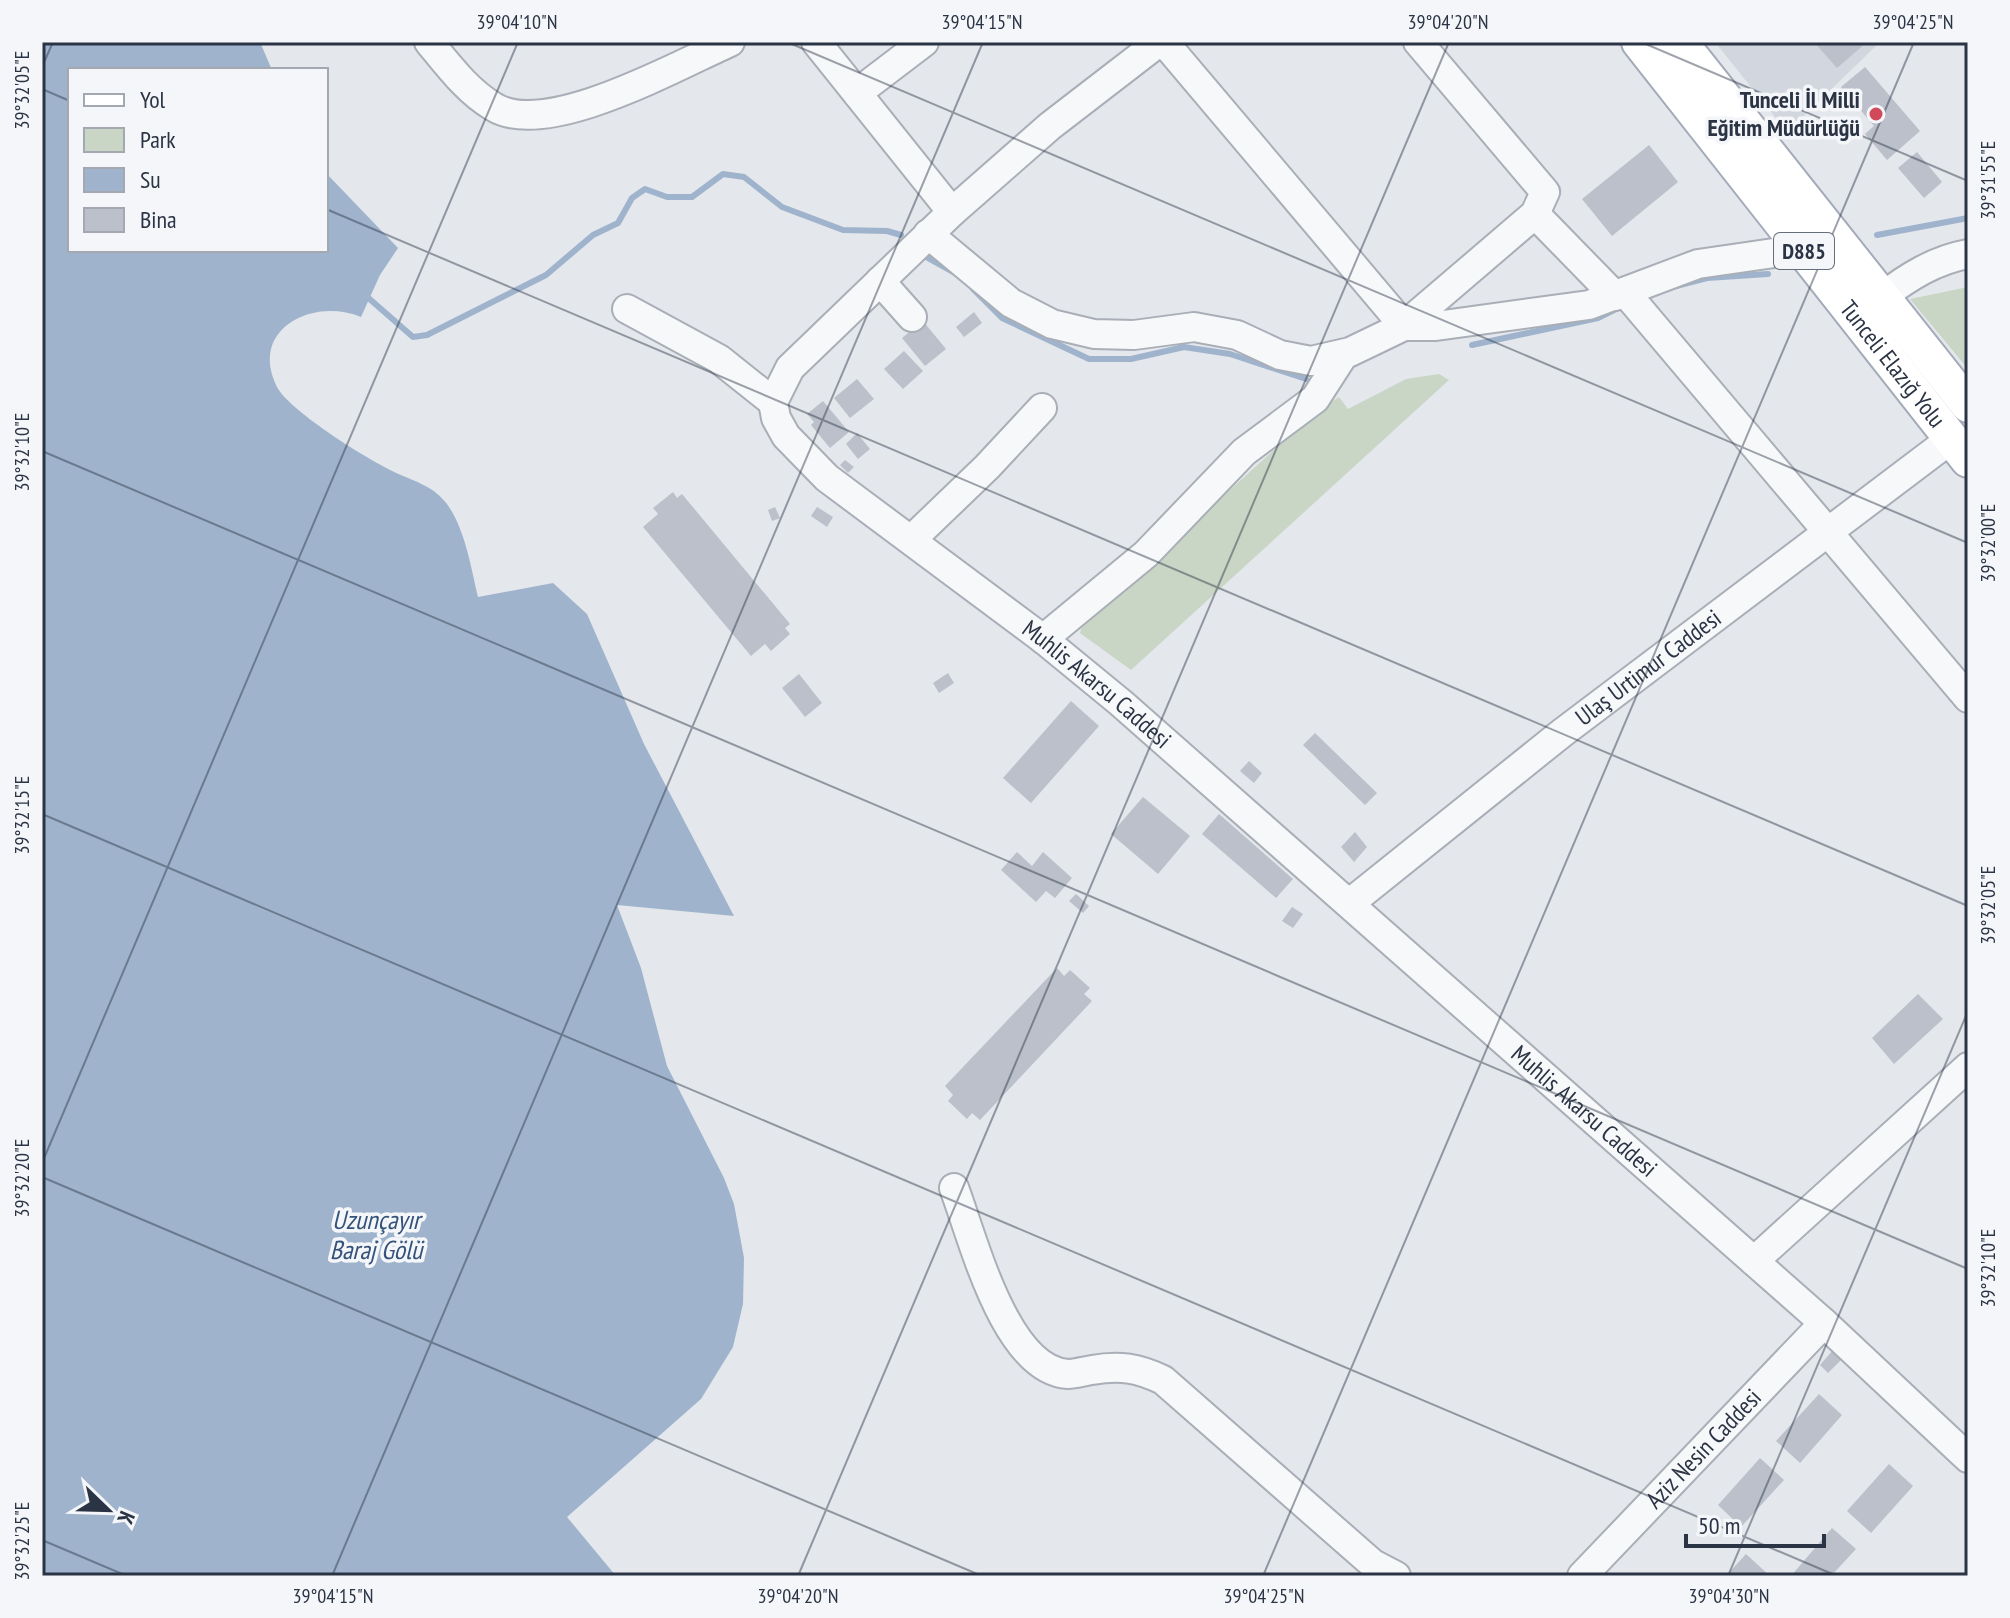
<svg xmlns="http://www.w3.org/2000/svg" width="2010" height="1618" font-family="'PT Sans Narrow',sans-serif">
	<rect width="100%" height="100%" fill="#e4e7ec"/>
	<path fill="#d2d6de" d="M 1715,42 L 1880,42 L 1787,132 Z"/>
	<g fill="#c9d6c5">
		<path d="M 1968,287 L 1968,369 L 1910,299 Z"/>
		<path d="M 1439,374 L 1449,380 L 1131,670 L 1080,633 L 1083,623 L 1318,410 L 1339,397 L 1348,409 L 1406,379 Z"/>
	</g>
	<path fill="#9fb4cc" d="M 42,42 L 260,42 L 272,70 L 70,70 L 70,250 L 326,250 L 326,173 L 398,248 L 380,275 L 361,317 C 313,297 248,329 277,387 C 289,411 374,464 401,475 C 419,483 434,487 447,504 C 465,529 471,567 478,597 L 553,583 L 587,614 L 644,744 L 734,916 L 617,905 L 641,968 L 667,1066 L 724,1178 L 734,1204 L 744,1258 L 743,1304 L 733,1347 L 701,1399 L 567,1517 L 616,1576 L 42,1576 Z"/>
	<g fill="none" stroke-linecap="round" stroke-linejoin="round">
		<g stroke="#9fb4cc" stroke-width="6">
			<path d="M 1877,235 L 1968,218"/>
			<path d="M 926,257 L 953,272"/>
			<path d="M 1676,286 L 1707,278 L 1768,274"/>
			<path d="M 973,289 L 1002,318 L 1089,359 L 1131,359 L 1184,347 L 1230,354 L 1306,379"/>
			<path d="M 365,295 L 413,337 L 427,335 L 546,275 L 593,235 L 618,223 L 632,198 L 645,189 L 667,197 L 692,197 L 723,174 L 744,177 L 782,207 L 843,230 L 887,231 L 901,235"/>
			<path d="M 1472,345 L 1598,318 L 1616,309"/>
		</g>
	</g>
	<g fill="#bbc0ca">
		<path d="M 1814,42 L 1867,42 L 1837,68 Z"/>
		<path d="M 1865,67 L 1920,131 L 1887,160 L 1865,134 L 1874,126 L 1841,87 Z"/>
		<path d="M 1649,145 L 1678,182 L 1612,236 L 1582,199 Z"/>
		<path d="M 1917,152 L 1942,182 L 1924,198 L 1898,168 Z"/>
		<path d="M 974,312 L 982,323 L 964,337 L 956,327 Z"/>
		<path d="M 923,321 L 946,349 L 925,366 L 902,338 Z"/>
		<path d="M 904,351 L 923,371 L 903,389 L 884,369 Z"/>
		<path d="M 857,379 L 874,399 L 850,418 L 834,398 Z"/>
		<path d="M 823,401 L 849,432 L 830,448 L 811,425 L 814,422 L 807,414 Z"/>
		<path d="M 857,433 L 870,449 L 858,459 L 846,444 Z"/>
		<path d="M 845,460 L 854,467 L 848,473 L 840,465 Z"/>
		<path d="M 673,492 L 677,498 L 682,494 L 790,624 L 785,628 L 790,634 L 771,651 L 765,644 L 751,656 L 643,527 L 658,514 L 653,508 Z"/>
		<path d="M 775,507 L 780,518 L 772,521 L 768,510 Z"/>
		<path d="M 817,507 L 833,517 L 827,527 L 811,516 Z"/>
		<path d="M 948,673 L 954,683 L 939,693 L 933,683 Z"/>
		<path d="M 799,674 L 822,703 L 805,717 L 782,688 Z"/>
		<path d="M 1071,701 L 1099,726 L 1031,803 L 1003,778 Z"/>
		<path d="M 1315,733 L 1377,793 L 1365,805 L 1303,745 Z"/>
		<path d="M 1249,761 L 1262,773 L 1254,783 L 1240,771 Z"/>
		<path d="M 1143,797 L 1190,836 L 1158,874 L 1111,834 Z"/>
		<path d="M 1219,814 L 1293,879 L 1276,898 L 1202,834 Z"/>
		<path d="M 1355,832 L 1367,847 L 1354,862 L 1341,847 Z"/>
		<path d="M 1017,852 L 1032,866 L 1043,852 L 1072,878 L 1055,898 L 1046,891 L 1036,902 L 1001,870 Z"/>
		<path d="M 1076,894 L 1089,906 L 1083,913 L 1069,901 Z"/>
		<path d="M 1292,907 L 1303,914 L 1293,928 L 1282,921 Z"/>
		<path d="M 1057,968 L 1064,976 L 1070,970 L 1090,988 L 1084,994 L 1092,1001 L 980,1120 L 972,1113 L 967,1119 L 948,1101 L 953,1095 L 945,1086 Z"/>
		<path d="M 1918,994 L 1943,1019 L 1894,1064 L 1872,1038 Z"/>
		<path d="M 1833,1350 L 1842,1359 L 1828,1373 L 1820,1365 Z"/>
		<path d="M 1819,1394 L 1842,1415 L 1800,1463 L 1776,1441 Z"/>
		<path d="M 1760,1458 L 1784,1480 L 1741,1527 L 1718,1505 Z"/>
		<path d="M 1889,1464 L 1913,1486 L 1871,1533 L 1847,1511 Z"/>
		<path d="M 1832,1528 L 1856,1549 L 1831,1576 L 1791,1576 Z"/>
		<path d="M 1746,1554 L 1770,1576 L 1726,1576 Z"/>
	</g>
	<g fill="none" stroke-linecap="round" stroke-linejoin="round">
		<defs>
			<g id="minor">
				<path d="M 429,42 C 448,65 467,91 494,107 C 547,139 678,65 730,42"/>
				<path d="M 816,42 L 952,212"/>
				<path id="s1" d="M 1159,42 L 1050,126 L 952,212 L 790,368 L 773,402 L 776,418 L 786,436 L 827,478 L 1043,639 L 1121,703 L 1824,1323 L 1968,1458"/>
				<path d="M 1164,42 L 1404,326 L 1535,214 L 1545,192 L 1418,42"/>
				<path d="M 857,93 L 924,42"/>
				<path d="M 1535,214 L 1615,296"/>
				<path d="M 928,234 L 1011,303 L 1052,324 L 1094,334 L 1134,335 L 1194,327 L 1237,335 L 1280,355 L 1311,361 L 1350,352 L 1404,326 L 1436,326 L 1589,305 L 1698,264 L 1802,249"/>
				<path d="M 880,281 L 912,317"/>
				<path d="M 1625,292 L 1968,698"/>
				<path d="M 1882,297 C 1908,277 1935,260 1968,254"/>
				<path d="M 627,309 L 719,359 L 773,402"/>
				<path d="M 911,540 L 987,467 L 1042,408"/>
				<path d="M 1043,639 L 1146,554 L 1244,452 L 1315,399 L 1344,354"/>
				<path id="s2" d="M 1350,903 L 1562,733 L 1951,439"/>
				<path d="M 954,1188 C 973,1238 1005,1370 1068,1374 C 1075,1374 1085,1371 1092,1370 C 1120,1365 1138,1368 1163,1380 L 1373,1564 L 1396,1576"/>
				<path d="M 1754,1261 L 1968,1067"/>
				<path id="s3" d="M 1582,1576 L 1824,1323"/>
			</g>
			<g id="major">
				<path id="s4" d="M 1639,42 L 1968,460"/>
				<path d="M 1680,42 L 1968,405"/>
			</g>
		</defs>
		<use href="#minor" stroke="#a9aeb7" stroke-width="32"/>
		<use href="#major" stroke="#a3abb8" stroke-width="38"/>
		<use href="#minor" stroke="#f7f8fa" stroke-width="28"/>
		<use href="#major" stroke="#fff" stroke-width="34"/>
	</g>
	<path fill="none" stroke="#2b3445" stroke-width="2" stroke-opacity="0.45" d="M 787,42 L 1968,543M 1641,42 L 1968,181M 42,67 L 53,42M 42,89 L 70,101M 326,209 L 1968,906M 42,451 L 1968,1269M 42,814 L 1837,1576M 42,1163 L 518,42M 42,1177 L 982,1576M 42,1540 L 127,1576M 332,1576 L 983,42M 798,1576 L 1449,42M 1263,1576 L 1914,42M 1728,1576 L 1968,1011"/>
	<circle fill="#d1495b" stroke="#f4f6f9" stroke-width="3" cx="1876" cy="114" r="8"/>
	<g text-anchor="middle" stroke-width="7" stroke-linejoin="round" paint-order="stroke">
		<rect fill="#f4f6f9" stroke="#676e7b" stroke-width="2" x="1774" y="233" width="60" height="36" rx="6"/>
		<g font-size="22" font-weight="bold" fill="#2b3445">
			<text x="1804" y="259">D885</text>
		</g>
		<g font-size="24" font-weight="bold" fill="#2b3445" stroke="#f4f6f9" text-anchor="end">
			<text x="1860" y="108">Tunceli İl Milli<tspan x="1860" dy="28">Eğitim Müdürlüğü</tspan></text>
		</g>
		<g font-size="24" fill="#2b3445" stroke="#f4f6f9">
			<text dy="8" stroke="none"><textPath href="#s4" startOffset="410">Tunceli Elazığ Yolu</textPath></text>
			<text dy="8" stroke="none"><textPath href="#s2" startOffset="380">Ulaş Urtimur Caddesi</textPath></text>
			<text dy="8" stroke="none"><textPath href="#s1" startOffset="966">Muhlis Akarsu Caddesi</textPath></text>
			<text dy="8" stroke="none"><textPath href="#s1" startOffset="1614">Muhlis Akarsu Caddesi</textPath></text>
			<text dy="8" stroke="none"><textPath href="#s3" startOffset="176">Aziz Nesin Caddesi</textPath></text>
		</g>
		<g font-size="26" font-style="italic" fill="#34527a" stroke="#f4f6f9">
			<text x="376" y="1229">Uzunçayır<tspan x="376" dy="30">Baraj Gölü</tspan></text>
		</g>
	</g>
	<rect width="2010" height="1618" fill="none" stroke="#f4f6f9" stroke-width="88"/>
	<rect x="68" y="68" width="260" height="184" fill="#f4f6f9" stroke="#a4a8b1" stroke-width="2"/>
	<rect x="84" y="94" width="40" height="12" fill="#ffffff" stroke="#a4a8b1" stroke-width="2"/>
	<text x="140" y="108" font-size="24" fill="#2b3445">Yol</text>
	<rect x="84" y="128" width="40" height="24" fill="#c9d6c5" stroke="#a4a8b1" stroke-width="2"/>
	<text x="140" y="148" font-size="24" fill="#2b3445">Park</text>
	<rect x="84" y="168" width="40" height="24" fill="#9fb4cc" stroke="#a4a8b1" stroke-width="2"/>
	<text x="140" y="188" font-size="24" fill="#2b3445">Su</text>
	<rect x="84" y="208" width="40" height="24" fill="#bbc0ca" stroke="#a4a8b1" stroke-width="2"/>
	<text x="140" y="228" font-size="24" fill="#2b3445">Bina</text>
	<g transform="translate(108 1510) rotate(113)" stroke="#f4f6f9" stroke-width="6" paint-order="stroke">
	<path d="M0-6L14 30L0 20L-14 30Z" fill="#2b3445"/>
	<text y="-12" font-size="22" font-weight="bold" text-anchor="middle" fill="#2b3445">K</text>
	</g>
	<path d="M1686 1534v12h138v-12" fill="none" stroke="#2b3445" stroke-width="4"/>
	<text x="1698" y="1534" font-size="24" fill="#2b3445" stroke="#f4f6f9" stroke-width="6" paint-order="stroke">50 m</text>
	<rect x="44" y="44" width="1922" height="1530" fill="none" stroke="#2b3445" stroke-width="3"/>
	<g font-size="20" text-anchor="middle" fill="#2b3445">
		<text x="517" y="29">39°04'10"N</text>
		<text x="982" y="29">39°04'15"N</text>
		<text x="1448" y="29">39°04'20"N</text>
		<text x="1913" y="29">39°04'25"N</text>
		<text transform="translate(22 90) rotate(-90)" y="7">39°32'05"E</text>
		<text transform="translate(1988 180) rotate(-90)" y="7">39°31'55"E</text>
		<text transform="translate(22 452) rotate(-90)" y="7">39°32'10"E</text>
		<text transform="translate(1988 543) rotate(-90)" y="7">39°32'00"E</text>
		<text transform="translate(22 815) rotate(-90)" y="7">39°32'15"E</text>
		<text transform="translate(1988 905) rotate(-90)" y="7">39°32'05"E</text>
		<text transform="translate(22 1178) rotate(-90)" y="7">39°32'20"E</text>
		<text transform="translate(1988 1268) rotate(-90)" y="7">39°32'10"E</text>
		<text transform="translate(22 1541) rotate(-90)" y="7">39°32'25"E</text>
		<text x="333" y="1603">39°04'15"N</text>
		<text x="798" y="1603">39°04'20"N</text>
		<text x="1264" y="1603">39°04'25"N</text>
		<text x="1729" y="1603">39°04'30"N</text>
	</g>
</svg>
